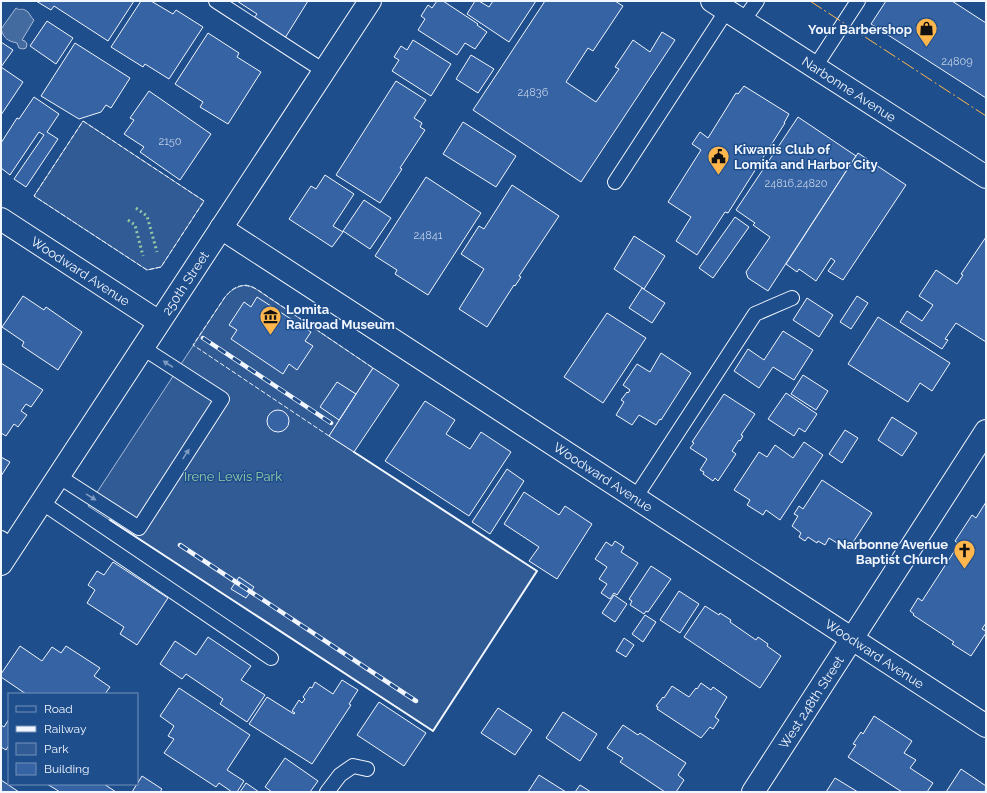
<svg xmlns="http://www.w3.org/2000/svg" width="987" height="793" font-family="Raleway,sans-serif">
	<rect width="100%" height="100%" fill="#1f4e8c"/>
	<g fill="#305b95" stroke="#a8bbd7">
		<path d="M 83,121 L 204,201 L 161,267 L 147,270 L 34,196 Z"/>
		<path d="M 246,285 L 253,287 L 373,368 L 329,436 L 537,571 L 433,731 L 88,506 L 225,297 C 232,289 236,287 246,285 Z"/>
	</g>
	<path fill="#446ba0" stroke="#a8bbd7" d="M 16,8 C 20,11 21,8 25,10 C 30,12 30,17 34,20 L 22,40 L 25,41 L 27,44 L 26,48 L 23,49 L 19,48 L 17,43 C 8,41 4,39 1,29 Z"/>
	<g fill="#3563a3" stroke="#f2f6ff">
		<path d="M 36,1 L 134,1 L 108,41 L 54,6 L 51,10 Z"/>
		<path d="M 141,1 L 151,1 L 173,14 L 176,10 L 203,27 L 169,79 L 145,64 L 143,67 L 111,47 Z"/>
		<path d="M 237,1 L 308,1 L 285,38 L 254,18 L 257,14 Z"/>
		<path d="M 437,1 L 443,1 L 478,24 L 477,25 L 487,32 L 475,49 L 465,43 L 457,55 L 418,30 L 425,19 L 421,16 L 428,5 L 432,8 Z"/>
		<path d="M 475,1 L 479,1 L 489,7 L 493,1 L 536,1 L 509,42 L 467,14 Z"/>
		<path d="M 545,1 L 615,1 L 623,6 L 593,51 L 588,48 L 566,82 L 596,102 L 619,69 L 615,67 L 633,40 L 650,52 L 662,32 L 675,40 L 581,182 L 473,110 Z"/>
		<path d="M 886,1 L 952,1 L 986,23 L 986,98 L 871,24 Z"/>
		<path d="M 47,21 L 73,38 L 56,64 L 30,46 Z"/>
		<path d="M 208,33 L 239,53 L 237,57 L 261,72 L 228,124 L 200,107 L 203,102 L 175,84 Z"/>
		<path d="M 413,40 L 451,64 L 431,96 L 392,71 L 399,60 L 394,57 L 401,46 L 407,50 Z"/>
		<path d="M 1,42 L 13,50 L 1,67 L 23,82 L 1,115 Z"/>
		<path d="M 75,43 L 130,78 L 111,108 L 106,105 L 101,112 L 79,119 L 41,96 Z"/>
		<path d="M 471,55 L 494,69 L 478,93 L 456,79 Z"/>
		<path d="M 396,81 L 426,100 L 414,118 L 422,123 L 420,127 L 425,130 L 400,168 L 402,169 L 380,203 L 336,175 Z"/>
		<path d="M 744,86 L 789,114 L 784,123 L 785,123 L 728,213 L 725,212 L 697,255 L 676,241 L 691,217 L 668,202 L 701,150 L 692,144 L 700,132 L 708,138 L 736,93 L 738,94 Z"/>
		<path d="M 149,91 L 211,134 L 180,180 L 140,152 L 144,147 L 124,134 L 134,120 L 130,118 Z"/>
		<path d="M 34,97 L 59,114 L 47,132 L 58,139 L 26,187 L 14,179 L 44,135 L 39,132 L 10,175 L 1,168 L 1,143 L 17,118 L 19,119 Z"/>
		<path d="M 798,117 L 856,156 L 768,291 L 748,278 L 746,272 L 770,237 L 753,225 L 755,223 L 736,210 Z"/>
		<path d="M 463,122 L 516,156 L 496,187 L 443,154 Z"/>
		<path d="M 858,153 L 906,185 L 843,280 L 828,271 L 835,261 L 831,258 L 816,281 L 799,269 L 797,272 L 786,264 Z"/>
		<path d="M 325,175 L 354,194 L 333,226 L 343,232 L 332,247 L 289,219 L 311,186 L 316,189 Z"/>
		<path d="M 426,177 L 481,213 L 428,295 L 395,274 L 397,270 L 375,256 Z"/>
		<path d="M 512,185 L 559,216 L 519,276 L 521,277 L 515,286 L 514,285 L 487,327 L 459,309 L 484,269 L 461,254 L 479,226 L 484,229 Z"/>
		<path d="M 364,200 L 391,218 L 370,249 L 343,231 Z"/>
		<path d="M 735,217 L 749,227 L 713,278 L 699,268 Z"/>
		<path d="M 634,236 L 665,256 L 644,289 L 614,269 Z"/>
		<path d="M 986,237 L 986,342 L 956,323 L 945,339 L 948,340 L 942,349 L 900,322 L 907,311 L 922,321 L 933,305 L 919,296 L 936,270 L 957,284 L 963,275 L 961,274 Z"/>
		<path d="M 642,288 L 665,303 L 652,323 L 629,308 Z"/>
		<path d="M 23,296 L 44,310 L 46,307 L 82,332 L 58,370 L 22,346 L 24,342 L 2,327 Z"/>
		<path d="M 857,296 L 868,303 L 851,329 L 840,322 Z"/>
		<path d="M 257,297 L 311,332 L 305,341 L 313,346 L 297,370 L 289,364 L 283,374 L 231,339 L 237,330 L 229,325 L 244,302 L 251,307 Z"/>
		<path d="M 807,298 L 833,315 L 819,337 L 793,320 Z"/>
		<path d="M 607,313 L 646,338 L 603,403 L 564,377 Z"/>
		<path d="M 878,317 L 950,363 L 932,391 L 920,383 L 908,402 L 848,364 Z"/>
		<path d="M 783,331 L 813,350 L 794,380 L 773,367 L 759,388 L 734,371 L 748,349 L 764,360 Z"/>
		<path d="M 661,353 L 691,373 L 661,420 L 660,419 L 656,425 L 639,415 L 632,425 L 616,415 L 624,402 L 621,400 L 627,392 L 628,393 L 630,390 L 623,385 L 637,364 L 650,372 Z"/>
		<path d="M 1,363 L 43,390 L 31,407 L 26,404 L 21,411 L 27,415 L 18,427 L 14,424 L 6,436 L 1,433 Z"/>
		<path d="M 373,368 L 399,385 L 354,452 L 329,436 Z"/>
		<path d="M 803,375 L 828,391 L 816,410 L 791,394 Z"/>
		<path d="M 337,382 L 356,394 L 339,420 L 320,407 Z"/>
		<path d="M 786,393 L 817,414 L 805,432 L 799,428 L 794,436 L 768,419 Z"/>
		<path d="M 724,394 L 755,414 L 741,435 L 743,436 L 740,441 L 739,440 L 732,451 L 736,454 L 718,481 L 715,478 L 713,481 L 703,474 L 704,472 L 700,470 L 707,459 L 690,448 L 694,443 L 692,442 Z"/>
		<path d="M 425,401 L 455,420 L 446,434 L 470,449 L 481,432 L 511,452 L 469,516 L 385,461 Z"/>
		<circle cx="278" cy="421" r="11"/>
		<path d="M 892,417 L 917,433 L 902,456 L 878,440 Z"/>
		<path d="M 845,430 L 858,438 L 842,463 L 829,454 Z"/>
		<path d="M 804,442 L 823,455 L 780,520 L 766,510 L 763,515 L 747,505 L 750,500 L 734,490 L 759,452 L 767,457 L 775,445 L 793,458 Z"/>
		<path d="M 1,457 L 10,462 L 1,476 Z"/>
		<path d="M 507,469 L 524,481 L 490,534 L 472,522 Z"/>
		<path d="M 822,480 L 872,513 L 848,550 L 829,538 L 825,545 L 818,541 L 817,543 L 808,537 L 805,541 L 799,537 L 801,533 L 792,526 L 798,516 L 794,514 L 799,506 L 803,509 Z"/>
		<path d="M 524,492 L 559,515 L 565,506 L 592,524 L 557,579 L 529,561 L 539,547 L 504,524 Z"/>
		<path d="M 986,502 L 986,623 L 982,629 L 986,631 L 986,633 L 971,656 L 952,644 L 954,642 L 913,615 L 914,614 L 910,611 L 918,598 L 922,601 L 959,544 L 955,541 L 972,515 L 976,518 Z"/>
		<path d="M 615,541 L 624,547 L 621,552 L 638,563 L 617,595 L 614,593 L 610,599 L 601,593 L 607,584 L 599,579 L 607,567 L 595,559 L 606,542 L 612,546 Z"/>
		<path d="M 113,562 L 168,598 L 137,645 L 120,634 L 124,627 L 87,603 L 95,590 L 88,585 L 97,571 L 104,575 Z"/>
		<path d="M 651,566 L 671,579 L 648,612 L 646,611 L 644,614 L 630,605 L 632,601 L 629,599 Z"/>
		<path d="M 239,577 L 254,587 L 246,598 L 231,589 Z"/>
		<path d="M 679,591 L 699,604 L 680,633 L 660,620 Z"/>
		<path d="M 614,595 L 627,604 L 615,622 L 602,613 Z"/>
		<path d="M 705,606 L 719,615 L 720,613 L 731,620 L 730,622 L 756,640 L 758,637 L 768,644 L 767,646 L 781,656 L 760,688 L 684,637 Z"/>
		<path d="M 645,615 L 656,622 L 643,642 L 632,634 Z"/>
		<path d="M 208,637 L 251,666 L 241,680 L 265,695 L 247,722 L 220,704 L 223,699 L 186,674 L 182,679 L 160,664 L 175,641 L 196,655 Z"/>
		<path d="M 624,638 L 634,645 L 626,657 L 616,651 Z"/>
		<path d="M 20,646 L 42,661 L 52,647 L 61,653 L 66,646 L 100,668 L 94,676 L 110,687 L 105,694 L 26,694 L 1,677 L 1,674 Z"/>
		<path d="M 342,680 L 358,690 L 349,704 L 351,705 L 312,764 L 249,724 L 267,697 L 294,714 L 295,713 L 292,711 L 299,700 L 302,703 L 305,699 L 303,697 L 310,687 L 312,688 L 315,682 L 333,694 Z"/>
		<path d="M 701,683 L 711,690 L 713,687 L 727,697 L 715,717 L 719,720 L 713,729 L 710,727 L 701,738 L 657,709 L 658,707 L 656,706 L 663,697 L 664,698 L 672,686 L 689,697 L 696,688 L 697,689 Z"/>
		<path d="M 179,688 L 250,735 L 227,770 L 244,781 L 237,792 L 232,792 L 219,783 L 216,787 L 164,753 L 174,739 L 168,736 L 174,726 L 160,716 Z"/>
		<path d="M 379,702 L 426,733 L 404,766 L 357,735 Z"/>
		<path d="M 498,708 L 532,730 L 515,755 L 481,733 Z"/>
		<path d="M 563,712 L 597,734 L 580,761 L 546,738 Z"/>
		<path d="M 874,716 L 912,741 L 904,753 L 916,760 L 910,768 L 933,783 L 927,792 L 902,792 L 848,757 L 856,745 L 853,744 L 861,732 L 863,734 Z"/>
		<path d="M 9,719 L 9,745 L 6,750 L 1,747 L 1,725 L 4,727 Z"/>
		<path d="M 623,725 L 638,735 L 640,733 L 686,763 L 678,775 L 684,780 L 676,792 L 665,792 L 620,762 L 623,758 L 607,748 Z"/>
		<path d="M 285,758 L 318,781 L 310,792 L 272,792 L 265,787 Z"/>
		<path d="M 961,769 L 986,786 L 985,792 L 946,792 Z"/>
		<path d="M 539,775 L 566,792 L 528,792 Z"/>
		<path d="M 142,776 L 162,789 L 160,792 L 132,792 Z"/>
		<path d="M 835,778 L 858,792 L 826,792 Z"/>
		<path d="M 1,780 L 19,792 L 1,792 Z"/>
		<path d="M 246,783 L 259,792 L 240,792 Z"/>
		<path d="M 47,784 L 104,784 L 116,792 L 60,792 Z"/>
		<path d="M 580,785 L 591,792 L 575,792 Z"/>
	</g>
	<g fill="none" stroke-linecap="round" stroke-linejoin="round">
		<defs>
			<g id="lane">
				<path d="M 216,1 L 324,71"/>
				<path d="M 743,21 L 757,1"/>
				<path d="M 815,67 L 858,1"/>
				<path d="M 615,182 L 727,10"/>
				<path d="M 58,476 L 139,528 L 222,399 L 143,348"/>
				<path d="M 635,498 L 755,314 L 792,298"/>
				<path d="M 41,502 L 271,658"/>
				<path d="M 1,538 L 13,546"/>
				<path d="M 327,792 L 340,775 L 353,766 L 367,769"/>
			</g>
			<g id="street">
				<path id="s1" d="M 1,219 L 159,322"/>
				<path id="s2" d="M 221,228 L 986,726"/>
				<path id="s3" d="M 753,792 L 986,431"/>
			</g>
			<g id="secondary">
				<path id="s4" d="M 712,1 L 986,177"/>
				<path id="s5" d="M 1,564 L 370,1"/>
			</g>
		</defs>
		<use href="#lane" stroke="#f2f6ff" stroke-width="16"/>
		<use href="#street" stroke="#f2f6ff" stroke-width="24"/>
		<use href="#secondary" stroke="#f2f6ff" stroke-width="24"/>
		<use href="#lane" stroke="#1f4e8c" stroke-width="14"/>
		<use href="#street" stroke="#1f4e8c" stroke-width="22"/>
		<use href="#secondary" stroke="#1f4e8c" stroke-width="22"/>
		<defs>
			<g id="rail">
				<path d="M 203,338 L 331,423"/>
				<path d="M 180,545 L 416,701"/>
			</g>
		</defs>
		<use href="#rail" stroke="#f2f6ff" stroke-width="4.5"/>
		<use href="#rail" stroke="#1f4e8c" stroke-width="3" stroke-dasharray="9" stroke-linecap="butt"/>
		<g stroke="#97c8a6" stroke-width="3" stroke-dasharray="2 3" stroke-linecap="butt">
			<path d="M 136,208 L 147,216 L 157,252"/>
			<path d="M 128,220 L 135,225 L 143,256"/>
		</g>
		<g stroke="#f2f6ff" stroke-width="1" stroke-dasharray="5 2" stroke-linecap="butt">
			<path d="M 83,121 L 204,201 L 161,267 L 147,270 L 34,196 Z"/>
			<path d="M 329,436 L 193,345 L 225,297 C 235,285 244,282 258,290 L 373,368"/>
		</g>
		<path stroke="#f2f6ff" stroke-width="2" d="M 110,520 L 433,731 L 537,571 L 354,452"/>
		<path stroke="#ffb74d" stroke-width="1" stroke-dasharray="14 3 2 3" stroke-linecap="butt" d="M 810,1 L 986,116"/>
	</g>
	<defs><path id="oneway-solid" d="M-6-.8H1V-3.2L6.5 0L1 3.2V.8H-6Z"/></defs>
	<g fill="#7e9ac0">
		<use href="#oneway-solid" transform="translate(168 364) rotate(-147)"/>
		<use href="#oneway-solid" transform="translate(186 454) rotate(-57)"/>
		<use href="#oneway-solid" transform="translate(91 497) rotate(32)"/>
	</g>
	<defs>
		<symbol id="shop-pin" viewBox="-11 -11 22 30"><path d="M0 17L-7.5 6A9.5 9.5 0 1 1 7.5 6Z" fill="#ffb74d" stroke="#1f4e8c"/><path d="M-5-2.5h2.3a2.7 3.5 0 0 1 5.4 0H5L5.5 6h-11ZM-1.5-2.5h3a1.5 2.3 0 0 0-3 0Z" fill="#111"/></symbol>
		<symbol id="civic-pin" viewBox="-11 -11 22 30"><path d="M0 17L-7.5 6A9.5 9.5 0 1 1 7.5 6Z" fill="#ffb74d" stroke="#1f4e8c"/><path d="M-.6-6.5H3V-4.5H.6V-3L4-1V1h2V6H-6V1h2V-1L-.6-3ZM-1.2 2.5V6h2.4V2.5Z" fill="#111"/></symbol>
		<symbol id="museum-pin" viewBox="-11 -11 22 30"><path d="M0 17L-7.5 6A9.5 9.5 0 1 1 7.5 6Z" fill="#ffb74d" stroke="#1f4e8c"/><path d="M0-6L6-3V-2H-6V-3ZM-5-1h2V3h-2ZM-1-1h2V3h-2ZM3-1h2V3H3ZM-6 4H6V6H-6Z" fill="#111"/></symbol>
		<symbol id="church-pin" viewBox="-11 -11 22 30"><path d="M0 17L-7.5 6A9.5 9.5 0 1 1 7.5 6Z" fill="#ffb74d" stroke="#1f4e8c"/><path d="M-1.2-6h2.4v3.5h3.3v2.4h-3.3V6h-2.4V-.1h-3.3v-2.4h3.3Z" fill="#111"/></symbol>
	</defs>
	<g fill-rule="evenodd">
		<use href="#shop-pin" x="914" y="16" width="25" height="34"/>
		<use href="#civic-pin" x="706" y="144" width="25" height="34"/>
		<use href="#museum-pin" x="258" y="304" width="25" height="34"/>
		<use href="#church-pin" x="952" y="538" width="25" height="34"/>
	</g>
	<g text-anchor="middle" stroke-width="3" stroke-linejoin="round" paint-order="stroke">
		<g font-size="11" fill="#c3d1e8">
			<text x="957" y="65">24809</text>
			<text x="533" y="96">24836</text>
			<text x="170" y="145">2150</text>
			<text x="796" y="187">24816,24820</text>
			<text x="428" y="239">24841</text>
		</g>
		<g font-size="13" font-weight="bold" fill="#f2f6ff" stroke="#1f4e8c" text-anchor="end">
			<text x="912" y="34">Your Barbershop</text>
			<text x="734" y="154" text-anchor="start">Kiwanis Club of<tspan x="734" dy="15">Lomita and Harbor City</tspan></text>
			<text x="286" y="314" text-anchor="start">Lomita<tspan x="286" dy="15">Railroad Museum</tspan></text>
			<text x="948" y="549">Narbonne Avenue<tspan x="948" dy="15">Baptist Church</tspan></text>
		</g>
		<g font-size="13" fill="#f2f6ff" stroke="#1f4e8c">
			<text dy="5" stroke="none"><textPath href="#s4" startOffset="163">Narbonne Avenue</textPath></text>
			<text dy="5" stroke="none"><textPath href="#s1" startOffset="95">Woodward Avenue</textPath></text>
			<text dy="5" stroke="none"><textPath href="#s5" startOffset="336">250th Street</textPath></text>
			<text dy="5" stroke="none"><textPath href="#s2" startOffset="456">Woodward Avenue</textPath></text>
			<text dy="5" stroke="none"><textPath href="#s2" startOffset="780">Woodward Avenue</textPath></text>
			<text dy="5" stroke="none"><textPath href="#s3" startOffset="107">West 248th Street</textPath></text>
		</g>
		<g font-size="13" fill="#97c8a6" stroke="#1f4e8c">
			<text x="233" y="481">Irene Lewis Park</text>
		</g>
	</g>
	<rect width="987" height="793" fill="none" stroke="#f2f6ff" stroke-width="4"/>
	<rect x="8" y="693" width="130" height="92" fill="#1f4e8c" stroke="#7391ba"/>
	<rect x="16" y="706" width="20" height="6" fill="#1f4e8c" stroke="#7391ba"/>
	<text x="44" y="713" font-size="12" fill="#f2f6ff">Road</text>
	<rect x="16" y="726" width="20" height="6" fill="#f2f6ff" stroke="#7391ba"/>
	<text x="44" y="733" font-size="12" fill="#f2f6ff">Railway</text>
	<rect x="16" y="743" width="20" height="12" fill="#305b95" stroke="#7391ba"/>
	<text x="44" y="753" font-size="12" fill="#f2f6ff">Park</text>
	<rect x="16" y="763" width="20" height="12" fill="#3563a3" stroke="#7391ba"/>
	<text x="44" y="773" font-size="12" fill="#f2f6ff">Building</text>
</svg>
